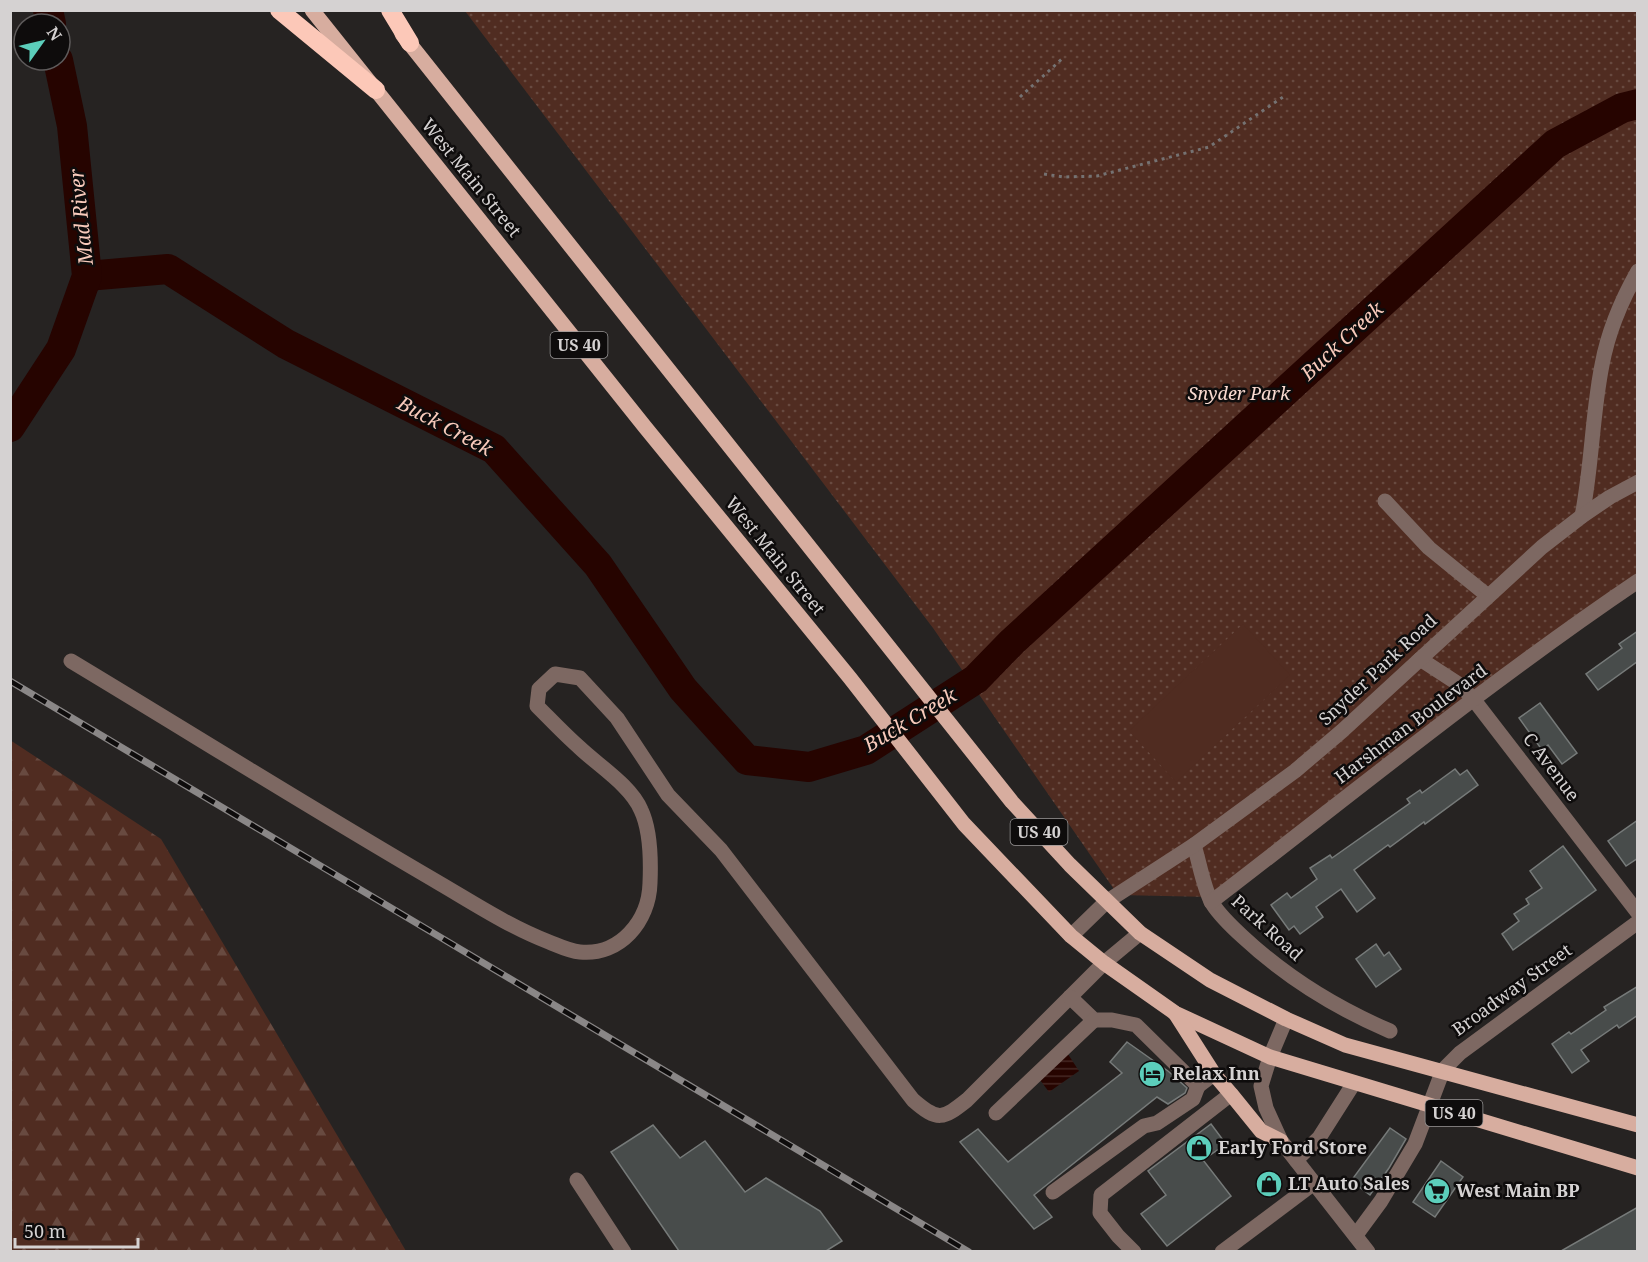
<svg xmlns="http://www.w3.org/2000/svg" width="1648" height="1262" font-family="'Noto Serif',serif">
	<defs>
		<pattern id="forest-firs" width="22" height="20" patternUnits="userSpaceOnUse" patternTransform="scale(1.5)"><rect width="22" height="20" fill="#502c21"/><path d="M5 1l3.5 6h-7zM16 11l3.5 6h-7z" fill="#684a40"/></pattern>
		<pattern id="park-dots" width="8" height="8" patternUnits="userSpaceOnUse" patternTransform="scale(1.5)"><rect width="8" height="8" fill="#502c21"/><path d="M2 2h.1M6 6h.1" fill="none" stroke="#684a40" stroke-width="1.8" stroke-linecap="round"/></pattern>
		<pattern id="water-rules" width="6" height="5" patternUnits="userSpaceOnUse" patternTransform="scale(1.5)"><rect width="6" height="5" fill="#260400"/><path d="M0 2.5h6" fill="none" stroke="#452824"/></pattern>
	</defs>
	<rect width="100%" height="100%" fill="#262322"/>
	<path fill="url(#forest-firs)" d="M 10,740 L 161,839 L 406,1251 L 11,1251 Z"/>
	<path fill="url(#park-dots)" d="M 465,11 L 1637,11 L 1637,586 L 1212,897 L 1118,895 L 933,628 Z"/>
	<path fill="#502c21" d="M 1243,624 L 1290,675 L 1176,782 L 1129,731 Z"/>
	<path fill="url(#water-rules)" d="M 1064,1048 L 1079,1071 L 1049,1092 L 1037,1076 Z"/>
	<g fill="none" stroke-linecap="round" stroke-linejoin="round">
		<g stroke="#260400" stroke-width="30">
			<path d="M 48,10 L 51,24"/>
			<path d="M 87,276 L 168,269 L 286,344 L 494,449 L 598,565 L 683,689 L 747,760 L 809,767 L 866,750 L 976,679 L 1012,642 L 1555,144 L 1622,108 L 1638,104"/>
			<path d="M 10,427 L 61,349 L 87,276 L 72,126 L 58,60"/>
		</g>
	</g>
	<g fill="#484c4b" stroke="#767a79" stroke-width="1.5">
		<path d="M 1638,631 L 1638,661 L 1598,690 L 1586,674 L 1622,648 L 1619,644 Z"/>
		<path d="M 1540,703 L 1577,753 L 1562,764 L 1548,745 L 1542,750 L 1519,718 Z"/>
		<path d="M 1455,769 L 1460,775 L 1467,770 L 1478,785 L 1425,824 L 1424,822 L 1390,847 L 1388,845 L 1354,870 L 1375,898 L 1357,912 L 1341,889 L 1316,907 L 1323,917 L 1300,934 L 1294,926 L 1289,930 L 1271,905 L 1287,893 L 1291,898 L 1317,879 L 1310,868 L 1330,855 L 1332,858 L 1410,803 L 1407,799 L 1420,790 L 1422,793 Z"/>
		<path d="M 1638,820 L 1638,858 L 1626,866 L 1608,841 Z"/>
		<path d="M 1563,846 L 1596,890 L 1513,950 L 1502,934 L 1519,921 L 1514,914 L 1529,904 L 1526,899 L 1542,888 L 1530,871 Z"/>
		<path d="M 1376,944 L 1384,956 L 1389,952 L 1401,969 L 1376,987 L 1356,959 Z"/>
		<path d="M 1638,986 L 1638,1015 L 1619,1028 L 1617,1025 L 1581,1050 L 1589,1061 L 1572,1073 L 1552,1044 L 1569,1032 L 1571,1034 L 1606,1010 L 1604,1007 Z"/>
		<path d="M 1127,1042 L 1168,1071 L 1187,1088 L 1185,1093 L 1168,1104 L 1157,1097 L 1034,1195 L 1052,1217 L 1034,1229 L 960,1142 L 978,1129 L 1008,1162 L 1122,1073 L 1110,1062 Z"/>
		<path d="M 1211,1124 L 1226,1144 L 1203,1160 L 1231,1196 L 1167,1246 L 1141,1214 L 1166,1195 L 1148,1171 Z"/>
		<path d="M 653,1125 L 680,1158 L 705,1141 L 745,1192 L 766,1178 L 820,1211 L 842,1241 L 826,1251 L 679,1251 L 611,1152 Z"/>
		<path d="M 1390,1128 L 1406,1139 L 1389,1168 L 1370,1195 L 1351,1181 Z"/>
		<path d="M 1441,1161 L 1463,1177 L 1435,1217 L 1413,1202 Z"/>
		<path d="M 1638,1207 L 1638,1251 L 1561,1251 Z"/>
	</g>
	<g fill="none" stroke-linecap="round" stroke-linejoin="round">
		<g stroke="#757272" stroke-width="3" stroke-dasharray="3 4.5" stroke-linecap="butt">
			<path d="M 1020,97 L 1063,58"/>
			<path d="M 1044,174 L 1064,177 L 1097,176 L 1209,147 L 1283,97"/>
		</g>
		<g stroke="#7d6862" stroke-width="15">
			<path d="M 1385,501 L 1429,548 L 1488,596"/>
			<path d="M 1582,516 C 1592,466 1592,415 1602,365 C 1608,332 1621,301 1638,271"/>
			<path d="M 1420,659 L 1460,685 L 1474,700 L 1638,913"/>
			<path d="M 71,661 C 194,735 315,811 439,883 C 475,904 510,927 549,942 C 559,946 569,951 580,952 C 620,956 649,921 650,883 C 651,860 651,831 641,810 C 631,786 599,766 580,748 C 565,735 551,720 537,706 L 539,689 L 555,674 L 580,678 L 617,718 L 668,795 L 721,850 L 913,1100 C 938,1122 943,1119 967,1100 L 1104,963 L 1140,933"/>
			<path d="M 1194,845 C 1199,861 1204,890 1212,903 C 1220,916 1232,927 1243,937 C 1286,977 1336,1008 1390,1031"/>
			<path d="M 1211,902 C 1352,794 1490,681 1638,581"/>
			<path d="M 1071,936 L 1106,902 L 1194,845 L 1295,771 L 1342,731 L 1542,547 L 1582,516 L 1610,497 L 1638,482"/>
			<path d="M 1070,997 L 1094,1020 L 1112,1020 L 1136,1025 L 1198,1086 L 1214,1074"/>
			<path d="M 1286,1019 L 1270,1057 L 1261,1086 L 1266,1108 L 1281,1141 L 1368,1252"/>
			<path d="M 996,1113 L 1094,1020"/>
			<path d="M 1296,1160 L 1319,1138 L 1354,1083"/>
			<path d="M 577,1180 L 624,1252"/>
			<path d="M 1053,1192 L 1144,1126 L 1157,1123 L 1193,1099 L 1198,1086"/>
			<path d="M 1356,1235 L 1381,1201 L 1415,1144 L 1443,1070 L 1460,1053 L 1638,922"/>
			<path d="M 1134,1252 L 1118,1236 L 1100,1213 L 1101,1195 L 1231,1094"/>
			<path d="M 1222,1252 L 1314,1183"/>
		</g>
		<g stroke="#d7ad9f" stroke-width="15">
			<path d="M 312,10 L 645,427 L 850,678 L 964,824 L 1071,936 L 1104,963 L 1175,1013 L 1270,1057 L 1638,1168"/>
			<path d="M 402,34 L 1012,802 L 1070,865 L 1140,933 L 1210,980 L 1286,1019 L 1345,1045 L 1638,1125"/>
			<path d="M 1175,1013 L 1214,1074 L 1231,1094 L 1261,1131 L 1281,1141"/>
		</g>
		<g stroke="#fcc8b8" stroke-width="18">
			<path d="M 279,10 L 376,90"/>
			<path d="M 390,10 L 410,43"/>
		</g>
		<defs>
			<path id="rail" d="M 10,681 L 969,1252"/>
		</defs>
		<use href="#rail" stroke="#8a8787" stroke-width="7"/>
		<use href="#rail" stroke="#0e0c0c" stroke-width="4.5" stroke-dasharray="14" stroke-linecap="butt"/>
	</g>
	<defs>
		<symbol id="hotel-disc" viewBox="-11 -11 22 22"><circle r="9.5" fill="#5ccebb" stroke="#0e0c0c"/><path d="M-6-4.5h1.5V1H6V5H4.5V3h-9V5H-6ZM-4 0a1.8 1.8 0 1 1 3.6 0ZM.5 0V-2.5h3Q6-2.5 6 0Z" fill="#111"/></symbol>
		<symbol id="shop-disc" viewBox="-11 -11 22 22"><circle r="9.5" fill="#5ccebb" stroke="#0e0c0c"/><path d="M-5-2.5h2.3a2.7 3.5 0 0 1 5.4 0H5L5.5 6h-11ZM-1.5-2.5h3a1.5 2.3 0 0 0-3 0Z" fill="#111"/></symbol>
		<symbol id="supermarket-disc" viewBox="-11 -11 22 22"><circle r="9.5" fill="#5ccebb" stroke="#0e0c0c"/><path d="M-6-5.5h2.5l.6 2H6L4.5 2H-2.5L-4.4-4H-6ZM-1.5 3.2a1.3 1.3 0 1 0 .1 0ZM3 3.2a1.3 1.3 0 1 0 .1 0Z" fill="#111"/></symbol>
	</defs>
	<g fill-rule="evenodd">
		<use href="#hotel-disc" x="1137" y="1059" width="30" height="30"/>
		<use href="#shop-disc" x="1184" y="1133" width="30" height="30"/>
		<use href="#shop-disc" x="1254" y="1169" width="30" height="30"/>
		<use href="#supermarket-disc" x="1422" y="1176" width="30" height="30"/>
	</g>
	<g text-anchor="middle" stroke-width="5" stroke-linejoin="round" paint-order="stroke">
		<g fill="#0e0c0c" stroke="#999797" stroke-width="1.5">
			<rect x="550.5" y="332" width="57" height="26" rx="4.5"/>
			<rect x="1010.5" y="819" width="57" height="26" rx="4.5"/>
			<rect x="1425.5" y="1100" width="57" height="26" rx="4.5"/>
		</g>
		<g font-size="16" font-weight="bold" fill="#d5d2d2">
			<text x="579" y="351">US 40</text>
			<text x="1039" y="838">US 40</text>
			<text x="1454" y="1119">US 40</text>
		</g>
		<g font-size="18" fill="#d5d2d2" stroke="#0e0c0c">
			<text transform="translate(471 178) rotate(51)" y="6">West Main Street</text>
			<text transform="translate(775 556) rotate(51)" y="6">West Main Street</text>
			<text transform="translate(1378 670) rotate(-43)" y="6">Snyder Park Road</text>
			<text transform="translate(1411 724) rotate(-37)" y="6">Harshman Boulevard</text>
			<text transform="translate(1551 767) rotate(53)" y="6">C Avenue</text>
			<text transform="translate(1267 928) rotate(42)" y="6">Park Road</text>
			<text transform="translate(1512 990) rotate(-36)" y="6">Broadway Street</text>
		</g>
		<g font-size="18" font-style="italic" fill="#f9dad0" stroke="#0e0c0c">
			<text x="1239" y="400">Snyder Park</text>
		</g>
		<g font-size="18" font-weight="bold" fill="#d5d2d2" stroke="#0e0c0c" text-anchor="start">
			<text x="1172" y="1080">Relax Inn</text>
			<text x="1218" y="1154">Early Ford Store</text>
			<text x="1288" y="1190">LT Auto Sales</text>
			<text x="1456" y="1197">West Main BP</text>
		</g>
		<g font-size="20" font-style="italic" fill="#f8cabb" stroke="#0e0c0c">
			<text transform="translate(81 217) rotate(-96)" y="7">Mad River</text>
			<text transform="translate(1342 341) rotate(-43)" y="7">Buck Creek</text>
			<text transform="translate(445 426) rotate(28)" y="7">Buck Creek</text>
			<text transform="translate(910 720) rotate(-31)" y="7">Buck Creek</text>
		</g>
	</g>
	<rect width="1648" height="1262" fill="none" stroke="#d5d2d2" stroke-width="24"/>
	<g transform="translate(42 42) rotate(56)"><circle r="28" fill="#0e0c0c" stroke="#5e5b5b" stroke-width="1.5"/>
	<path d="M0-4.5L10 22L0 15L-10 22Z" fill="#5ccebb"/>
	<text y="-9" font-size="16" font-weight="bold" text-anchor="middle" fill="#d5d2d2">N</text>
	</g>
	<path d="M15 1238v9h123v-9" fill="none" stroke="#d5d2d2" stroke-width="3"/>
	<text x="24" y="1238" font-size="18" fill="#d5d2d2" stroke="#0e0c0c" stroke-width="4.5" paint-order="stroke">50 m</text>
</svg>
